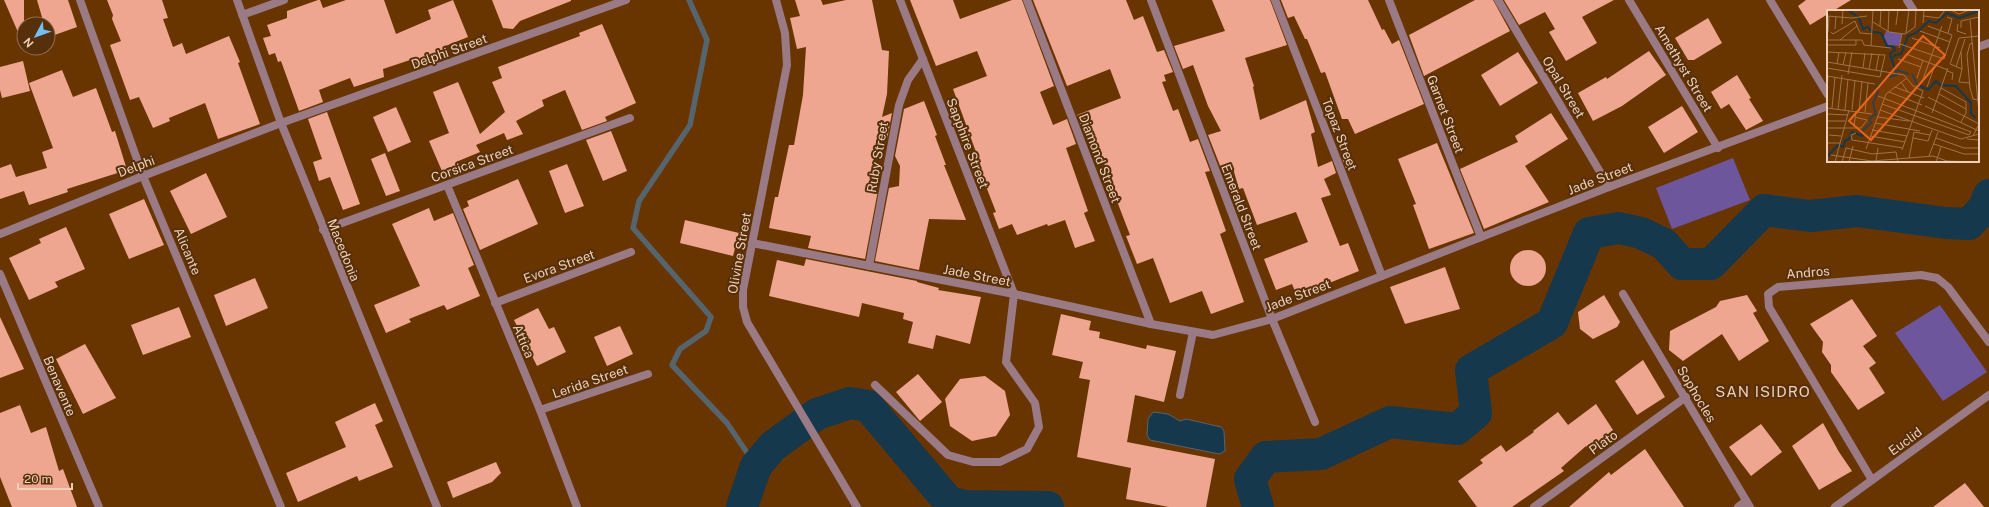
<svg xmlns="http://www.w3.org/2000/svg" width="1989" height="507" font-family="'Public Sans',sans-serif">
	<rect width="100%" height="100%" fill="#683500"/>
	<g fill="#6d569b">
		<path d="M 1733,158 L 1750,200 L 1672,229 L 1656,188 Z"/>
		<path d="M 1940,305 L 1987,372 L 1943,401 L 1895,333 Z"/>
	</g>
	<path fill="#15384d" stroke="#56656d" d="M 1153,412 L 1168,414 L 1180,421 L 1186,419 L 1221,427 L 1224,431 L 1225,451 L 1219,454 L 1150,440 L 1147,435 L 1148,419 Z"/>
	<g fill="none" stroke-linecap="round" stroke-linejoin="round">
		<path stroke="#56656d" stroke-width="5.5" d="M 689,0 L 707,40 L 690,125 L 639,201 L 633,228 L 711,317 L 706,331 L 680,349 L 672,365 L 727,423 L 756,466"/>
		<g stroke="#15384d" stroke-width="32">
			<path d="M 742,507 L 756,466 L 773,446 L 817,414 L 850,403 L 868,406 L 949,502 L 964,506 L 1048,507"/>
			<path d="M 1258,507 L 1250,479 L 1266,457 L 1321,454 L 1390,422 L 1457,429 L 1476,413 L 1471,370 L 1552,323 L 1589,233 L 1619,228 L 1641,233 L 1664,244 L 1682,264 L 1711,264 L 1764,210 L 1810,216 L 1857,211 L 1946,223 L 1969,224 L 1983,209 L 1989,195"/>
		</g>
	</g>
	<g fill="#efa690">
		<path d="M 4,0 L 24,0 L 24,46 Z"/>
		<path d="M 37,0 L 68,0 L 77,27 L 49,37 L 48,24 L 44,24 Z"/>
		<path d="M 107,0 L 162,0 L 168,18 L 163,19 L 173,47 L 182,43 L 186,54 L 229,36 L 240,62 L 238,63 L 260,124 L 218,139 L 205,103 L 169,118 L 170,121 L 153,128 L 139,97 L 130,100 L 110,45 L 121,41 L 112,19 L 113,15 Z"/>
		<path d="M 318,0 L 320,0 L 323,8 L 346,0 L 384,0 L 396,34 L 431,19 L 428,10 L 453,0 L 468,37 L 443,47 L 445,54 L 416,66 L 413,59 L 383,69 L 384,77 L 354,87 L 350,78 L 319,90 L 323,102 L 299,111 L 281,61 L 278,62 L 275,53 L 269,55 L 263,38 L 271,36 L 267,25 L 287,18 L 287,11 Z"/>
		<path d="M 492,0 L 571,0 L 571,1 L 520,21 L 513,29 L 503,28 Z"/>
		<path d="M 795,0 L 821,0 L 823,5 L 846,0 L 872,0 L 882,50 L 889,51 L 887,94 L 882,117 L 892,113 L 887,139 L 880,124 L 868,192 L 878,190 L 865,259 L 808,248 L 811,236 L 769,228 L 775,197 L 778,197 L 789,145 L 794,145 L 803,95 L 806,47 L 797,49 L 790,18 L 800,16 Z"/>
		<path d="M 910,0 L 953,0 L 960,19 L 1012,0 L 1022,0 L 1054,86 L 1040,92 L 1053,125 L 1067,119 L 1076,144 L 1066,148 L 1088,211 L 1084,213 L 1095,241 L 1075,248 L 1065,220 L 1048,226 L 1047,224 L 1017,235 L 1012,224 L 999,229 L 993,213 L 996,212 L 973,153 L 976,152 L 953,89 L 987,76 L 977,51 L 936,66 Z"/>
		<path d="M 1033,0 L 1126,0 L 1134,20 L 1143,16 L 1157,52 L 1164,50 L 1173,72 L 1164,75 L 1166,81 L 1162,82 L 1173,111 L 1178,109 L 1190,142 L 1198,139 L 1210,171 L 1205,172 L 1226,231 L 1220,234 L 1244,302 L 1211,314 L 1202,291 L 1170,303 L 1153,258 L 1137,264 L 1126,236 L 1130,235 L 1115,196 L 1112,197 L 1103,173 L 1107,171 L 1094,137 L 1087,140 L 1077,115 L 1121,98 L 1110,69 L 1067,86 Z"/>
		<path d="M 1212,0 L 1270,0 L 1287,45 L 1245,58 L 1254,86 L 1253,87 L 1260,120 L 1306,100 L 1315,132 L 1311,134 L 1318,167 L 1332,161 L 1336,173 L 1324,179 L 1331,195 L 1321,198 L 1340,246 L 1348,243 L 1359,271 L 1297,296 L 1292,284 L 1276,290 L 1264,259 L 1308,242 L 1296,212 L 1257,225 L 1243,188 L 1239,189 L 1232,165 L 1221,168 L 1208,135 L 1221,131 L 1208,106 L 1193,65 L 1183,69 L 1174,46 L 1225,31 Z"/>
		<path d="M 1281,0 L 1368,0 L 1382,30 L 1384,29 L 1392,44 L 1399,40 L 1424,104 L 1355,134 L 1348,119 L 1342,119 L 1325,72 L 1321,73 L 1307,39 L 1305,39 L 1294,16 L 1288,18 Z"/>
		<path d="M 1475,0 L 1493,0 L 1510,31 L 1424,76 L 1409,35 Z"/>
		<path d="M 1504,0 L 1614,0 L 1582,17 L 1597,43 L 1566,61 L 1549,32 L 1555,29 L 1545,12 L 1519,25 Z"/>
		<path d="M 1806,0 L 1851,0 L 1833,11 L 1828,11 L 1828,14 L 1810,25 L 1798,6 Z"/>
		<path d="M 1708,18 L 1722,43 L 1694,60 L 1688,60 L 1675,38 Z"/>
		<path d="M 602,24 L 636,103 L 605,117 L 607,121 L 582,130 L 565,90 L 542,100 L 544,106 L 516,121 L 523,134 L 507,140 L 504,133 L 476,145 L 480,152 L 456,162 L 460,171 L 445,178 L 429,141 L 449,133 L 433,92 L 458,82 L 480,134 L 505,112 L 492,82 L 502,78 L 498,67 L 580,36 L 579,33 Z"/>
		<path d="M 1649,51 L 1666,75 L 1622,106 L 1593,121 L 1578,93 L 1606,77 L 1607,79 Z"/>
		<path d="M 1518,52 L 1538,83 L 1500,106 L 1481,75 Z"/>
		<path d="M 23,61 L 30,91 L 2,98 L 0,90 L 0,67 Z"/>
		<path d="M 62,70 L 73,97 L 96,88 L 112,132 L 115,131 L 127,170 L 67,189 L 68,192 L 29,205 L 24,191 L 0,199 L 0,168 L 11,164 L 16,177 L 47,168 L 42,152 L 53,148 L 29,83 Z"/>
		<path d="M 1737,75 L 1751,98 L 1749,99 L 1763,121 L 1746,130 L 1729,104 L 1721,109 L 1711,92 Z"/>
		<path d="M 924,101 L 937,135 L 935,136 L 946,165 L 944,165 L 966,220 L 929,219 L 919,270 L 875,261 L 889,188 L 899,186 L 900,166 L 895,156 L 904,109 Z"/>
		<path d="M 1682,106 L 1698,132 L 1664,153 L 1648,127 Z"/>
		<path d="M 396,107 L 411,142 L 388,152 L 373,117 Z"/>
		<path d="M 327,112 L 360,204 L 343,210 L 330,177 L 319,181 L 313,162 L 322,159 L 308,119 Z"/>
		<path d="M 1551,113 L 1568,139 L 1525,166 L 1549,202 L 1484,229 L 1460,169 L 1518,142 L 1515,136 Z"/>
		<path d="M 611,131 L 627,171 L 603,181 L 586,140 Z"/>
		<path d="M 1437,143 L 1474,233 L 1429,249 L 1413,205 L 1416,204 L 1398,159 Z"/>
		<path d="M 385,153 L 400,191 L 386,196 L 371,159 Z"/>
		<path d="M 1349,154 L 1354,164 L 1346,168 L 1342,157 Z"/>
		<path d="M 567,164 L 584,206 L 565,213 L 549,171 Z"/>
		<path d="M 206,173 L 227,217 L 191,234 L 170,191 Z"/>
		<path d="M 518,179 L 538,224 L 480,250 L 463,209 L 469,206 L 467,201 Z"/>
		<path d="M 144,199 L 164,245 L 129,259 L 109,214 Z"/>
		<path d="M 429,208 L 434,221 L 453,213 L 474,265 L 468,268 L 480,296 L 447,310 L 444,305 L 409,319 L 411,322 L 386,333 L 374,305 L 420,286 L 392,224 Z"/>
		<path d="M 685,220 L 739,233 L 733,256 L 680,243 Z"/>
		<path d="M 66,227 L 85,269 L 55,282 L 58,287 L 29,300 L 9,258 L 41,243 L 39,239 Z"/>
		<circle cx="1528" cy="268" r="18"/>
		<path d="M 806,259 L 917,281 L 917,282 L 939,288 L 938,290 L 981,297 L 970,344 L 936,335 L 933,349 L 908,343 L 913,322 L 903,319 L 904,313 L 862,303 L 859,317 L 769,296 L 777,260 L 804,266 Z"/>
		<path d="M 1445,267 L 1460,309 L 1405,324 L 1390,287 Z"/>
		<path d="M 255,278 L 268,308 L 226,326 L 214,295 Z"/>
		<path d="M 1604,295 L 1620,322 L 1617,327 L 1593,339 L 1580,329 L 1578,312 Z"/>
		<path d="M 1747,295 L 1757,311 L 1753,313 L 1769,341 L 1739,361 L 1722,334 L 1683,361 L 1669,350 L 1670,331 L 1716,307 L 1720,301 Z"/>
		<path d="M 1852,299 L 1877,336 L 1863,346 L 1876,363 L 1869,368 L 1885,393 L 1858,410 L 1831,372 L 1831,365 L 1822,352 L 1823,342 L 1810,324 Z"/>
		<path d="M 179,307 L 191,337 L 143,355 L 131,325 Z"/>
		<path d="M 538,308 L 549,329 L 554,327 L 566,352 L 537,366 L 514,320 Z"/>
		<path d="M 1061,314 L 1091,321 L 1089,330 L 1100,332 L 1099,338 L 1146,349 L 1147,345 L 1176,351 L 1164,402 L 1135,395 L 1127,442 L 1215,459 L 1206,507 L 1169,507 L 1126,499 L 1131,468 L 1077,457 L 1090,380 L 1079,378 L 1083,362 L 1052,355 Z"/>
		<path d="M 0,317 L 24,369 L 0,378 Z"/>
		<path d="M 620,326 L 633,354 L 607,366 L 594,337 Z"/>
		<path d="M 85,344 L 116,398 L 83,414 L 56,359 Z"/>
		<path d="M 1643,360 L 1665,397 L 1637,415 L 1615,381 Z"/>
		<path d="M 918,374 L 942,402 L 920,421 L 896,392 Z"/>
		<path d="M 985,376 L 1005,391 L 1010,415 L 996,436 L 972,441 L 950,426 L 945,399 L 960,379 Z"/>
		<path d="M 375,403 L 383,421 L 375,425 L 393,467 L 359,481 L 357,476 L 298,502 L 286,473 L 346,447 L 335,422 Z"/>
		<path d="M 1596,404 L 1613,430 L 1589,450 L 1586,446 L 1561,468 L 1564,471 L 1512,507 L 1477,507 L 1458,481 L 1483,463 L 1480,460 L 1501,445 L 1506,452 L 1534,432 L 1533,431 L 1558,412 L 1568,425 Z"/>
		<path d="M 20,405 L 31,433 L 46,427 L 59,471 L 63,469 L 77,507 L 12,507 L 0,477 L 0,413 Z"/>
		<path d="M 1823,423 L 1839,452 L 1852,471 L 1819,490 L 1792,446 Z"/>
		<path d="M 1761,424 L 1782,452 L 1751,476 L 1729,447 Z"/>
		<path d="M 1645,449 L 1684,507 L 1569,507 L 1609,472 L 1611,475 Z"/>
		<path d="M 496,462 L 501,473 L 492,482 L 453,498 L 447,482 Z"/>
		<path d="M 1965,483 L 1984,507 L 1933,507 Z"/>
	</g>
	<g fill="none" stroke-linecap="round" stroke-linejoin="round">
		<g stroke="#9a7a84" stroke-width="8">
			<path d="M 875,385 L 948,455 L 973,462 L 1000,462 L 1027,449 L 1039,427 L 1035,403 L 1006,362 L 1014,294"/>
			<path d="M 1180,395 L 1193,332"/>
		</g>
		<g stroke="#9a7a84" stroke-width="8">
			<path d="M 776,0 L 785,33 L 787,65 L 743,290 L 743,307 L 747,322 L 857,507"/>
			<path d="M 900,0 L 1014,294"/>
			<path d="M 1027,0 L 1151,324"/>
			<path d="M 1151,0 L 1272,319 L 1315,422"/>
			<path d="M 1275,0 L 1382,276"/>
			<path d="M 1389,0 L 1481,237"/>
			<path d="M 1498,0 L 1609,187"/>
			<path d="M 1629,0 L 1718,148"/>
			<path d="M 1770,0 L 1828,95"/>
			<path d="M 1907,0 L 1914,11"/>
			<path d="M 242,15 L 284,0"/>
			<path d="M 1978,47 L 1989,43"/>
			<path d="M 447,185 L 540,410 L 577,507"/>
			<path d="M 323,230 L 630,118"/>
			<path d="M 0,234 L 143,176 L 80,0"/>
			<path d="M 752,243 L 1014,294 L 1151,324 L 1213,335 L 1272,319 L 1609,187 L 1828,106"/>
			<path d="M 869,266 L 899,105 L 908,80 L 923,59"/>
			<path d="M 0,274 L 99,507"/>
			<path d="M 1623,294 L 1750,507"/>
			<path d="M 495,303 L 631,252"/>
			<path d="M 540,410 L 648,374"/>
			<path d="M 1872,480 L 1769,307 L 1768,294 L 1778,287 L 1921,275 L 1937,278 L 1948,287 L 1989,342"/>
			<path d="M 437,507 L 281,123 L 626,0"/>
			<path d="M 1534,507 L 1686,397"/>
			<path d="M 1738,507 L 1746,501"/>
			<path d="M 1835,507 L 1989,395"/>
		</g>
		<path stroke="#9a7a84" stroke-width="8" d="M 237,0 L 281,123 L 143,176 L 281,507"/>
	</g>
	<g text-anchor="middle" stroke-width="4" stroke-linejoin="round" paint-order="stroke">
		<g font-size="13" fill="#eecfb8" stroke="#562f0b">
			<text transform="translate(449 51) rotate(-20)" y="5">Delphi Street</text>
			<text transform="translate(1684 68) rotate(59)" y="5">Amethyst Street</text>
			<text transform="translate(1564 87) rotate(59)" y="5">Opal Street</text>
			<text transform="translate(1446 114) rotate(69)" y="5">Garnet Street</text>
			<text transform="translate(1340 134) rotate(69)" y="5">Topaz Street</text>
			<text transform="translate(968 143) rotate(69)" y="5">Sapphire Street</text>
			<text transform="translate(877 157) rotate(-80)" y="5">Ruby Street</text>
			<text transform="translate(1100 158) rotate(69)" y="5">Diamond Street</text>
			<text transform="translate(472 163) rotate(-20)" y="5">Corsica Street</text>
			<text transform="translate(136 166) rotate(-21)" y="5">Delphi</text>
			<text transform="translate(1600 178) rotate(-21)" y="5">Jade Street</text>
			<text transform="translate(1242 207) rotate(69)" y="5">Emerald Street</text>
			<text transform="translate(344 250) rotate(68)" y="5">Macedonia</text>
			<text transform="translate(188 251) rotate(67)" y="5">Alicante</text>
			<text transform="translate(739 253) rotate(-80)" y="5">Olivine Street</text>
			<text transform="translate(559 266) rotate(-20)" y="5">Evora Street</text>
			<text transform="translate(1808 272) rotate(-5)" y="5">Andros</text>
			<text transform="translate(977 275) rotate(11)" y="5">Jade Street</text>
			<text transform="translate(1298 295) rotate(-21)" y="5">Jade Street</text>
			<text transform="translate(524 341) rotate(67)" y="5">Attica</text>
			<text transform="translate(590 381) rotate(-19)" y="5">Lerida Street</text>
			<text transform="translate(60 386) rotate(67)" y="5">Benavente</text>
			<text transform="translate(1697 394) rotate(59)" y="5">Sophocles</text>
			<text transform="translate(1905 441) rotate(-36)" y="5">Euclid</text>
			<text transform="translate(1603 442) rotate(-36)" y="5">Plato</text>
		</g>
		<g font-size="15" letter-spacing="1" fill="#eecfb8" stroke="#562f0b">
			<text x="1763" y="397">SAN ISIDRO</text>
		</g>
	</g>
	<g transform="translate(1827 10)">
		<rect width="152" height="152" fill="#683500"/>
		<path d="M 59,21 L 75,24 L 72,36 L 61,35 L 57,27 Z" fill="#6d569b"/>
		<path fill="none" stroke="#15384d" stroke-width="2" d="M 66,48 L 68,45 L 74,44 L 81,26 L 89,23 L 102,11 L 109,13 L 120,3 L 132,8 L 152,1M 70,60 L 82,64M 85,64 L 90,74 L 101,80 L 109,71 L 113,75 L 129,76 L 144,93 L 144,104 L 149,108M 0,147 L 11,135 L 16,137 L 18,131 L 22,129 L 25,122 L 35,126 L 35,121 L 44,113 L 43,108 L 49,104 L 46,93 L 51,82 L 49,78 L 61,67 L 70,65 L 63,44 L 68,40 L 67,37 L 60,36 L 54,23 L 45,22 L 41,17 L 36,19 L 32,8 L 21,0"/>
		<path fill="none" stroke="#9e734a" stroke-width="1" d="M 124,0 L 132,4 L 142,0M 0,6 L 25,8 L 40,6M 97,6 L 112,8 L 118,0M 120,7 L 125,9 L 121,23M 143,10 L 152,103M 28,11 L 33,23 L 45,24M 46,12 L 62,22 L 78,24 L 88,17 L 89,0M 96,13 L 97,0M 15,14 L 16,0M 131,14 L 130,21 L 139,24M 69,15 L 71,0M 53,16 L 54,0M 134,18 L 134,11 L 152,7M 8,19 L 9,7M 93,21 L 123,32M 1,22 L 2,6M 4,22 L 6,24 L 28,11M 61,22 L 62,0M 79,23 L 82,0M 85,28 L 113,38M 0,30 L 35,30 L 37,35 L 64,38M 13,30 L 30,16M 146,33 L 143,34 L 140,45 L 143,78 L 146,89 L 151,90M 73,34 L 117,49 L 125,25 L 101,16M 0,35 L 29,35 L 29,30M 44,36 L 46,0M 72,38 L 75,24M 0,42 L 58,45 L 53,67 L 0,58M 134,42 L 135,59 L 132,72 L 142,73M 71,49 L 94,57M 75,51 L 79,44 L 121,60M 0,52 L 77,65 L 86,76 L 96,81 L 75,140M 10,54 L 12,42M 16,55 L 19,42M 129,57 L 138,29M 36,58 L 38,43M 42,59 L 45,43M 135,59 L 123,54 L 132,28 L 152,26M 49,60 L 52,44M 120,61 L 126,63 L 125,70M 21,64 L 25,42M 0,66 L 48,74M 90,68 L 96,50M 74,72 L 81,82M 95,72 L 115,16M 68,77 L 97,88M 100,77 L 108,55M 114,78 L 139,92 L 139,103 L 134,112M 0,79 L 1,66M 62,82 L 95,95M 112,84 L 139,99M 51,86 L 144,122 L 142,125 L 55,94M 101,87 L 152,114M 98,96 L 152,121M 0,98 L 45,104M 5,98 L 8,67M 11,99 L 15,65M 18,100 L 21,69M 25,100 L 28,70M 53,100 L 134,129 L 152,124M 32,101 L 35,71M 38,102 L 41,73M 105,103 L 121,58M 0,104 L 21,105M 50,107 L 82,111M 0,111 L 18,111M 48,113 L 93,121M 27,117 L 29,101M 0,118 L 34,118 L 40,110 L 28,107M 45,120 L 80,126M 87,122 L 103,125M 29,123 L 24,125 L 25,130 L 76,138M 2,125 L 14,126M 43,126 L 78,132M 146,126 L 152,114M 86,128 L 101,131 L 105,120M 109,128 L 137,138 L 152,138M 140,129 L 152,130M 0,133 L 13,133M 107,134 L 137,144 L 152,144M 39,139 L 59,84 L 80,68M 4,145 L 45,151 L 106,146 L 120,151 L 151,152M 102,146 L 111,122M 82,148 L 87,122M 49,151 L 51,138M 8,152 L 22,100M 15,152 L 19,138 L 45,144 L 69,142 L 71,152M 22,152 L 26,136M 109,152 L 114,137"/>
		<path fill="#e9651d" fill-opacity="0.15" stroke="#e9651d" stroke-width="2" d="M 96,26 L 118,45 L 44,130 L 22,111 Z"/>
		<rect width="152" height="152" fill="none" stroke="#eecfb8" stroke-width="2"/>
	</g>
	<g transform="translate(36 36) rotate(229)"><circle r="19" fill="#562f0b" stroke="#936f50"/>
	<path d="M0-3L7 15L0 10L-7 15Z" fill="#71c1f4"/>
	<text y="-6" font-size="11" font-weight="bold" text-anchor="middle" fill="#eecfb8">N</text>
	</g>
	<path d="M18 483v6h54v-6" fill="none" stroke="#eecfb8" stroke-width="2"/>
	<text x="24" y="483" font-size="12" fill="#eecfb8" stroke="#562f0b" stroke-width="3" paint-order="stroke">20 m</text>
</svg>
